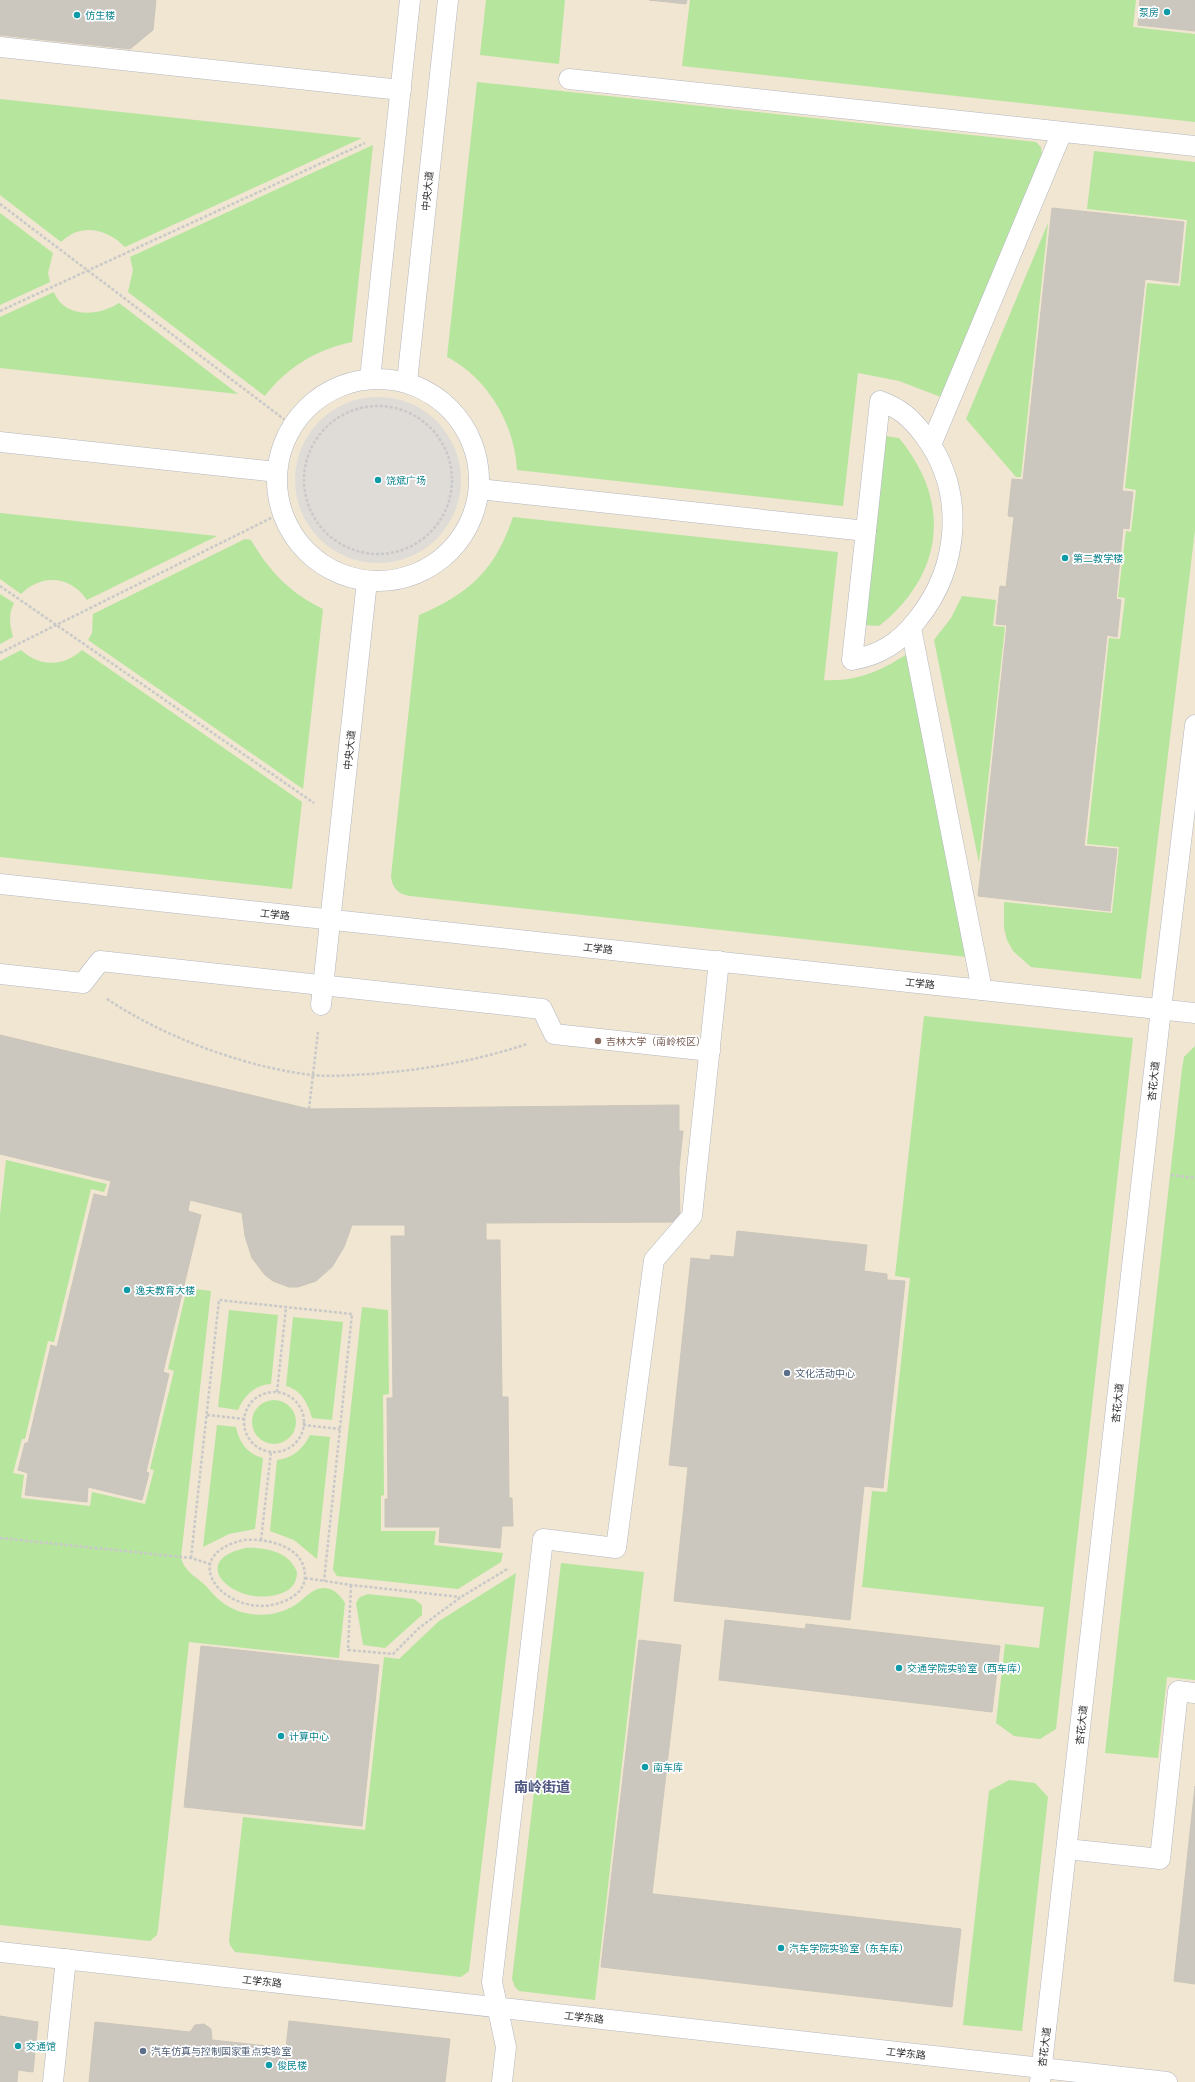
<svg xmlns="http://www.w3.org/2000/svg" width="1195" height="2082" font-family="'Asap Condensed','Noto Sans SC',sans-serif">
	<rect width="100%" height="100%" fill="#efe9e1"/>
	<rect fill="#f0e6d1" x="0" y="0" width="1195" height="2082"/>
	<g fill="#b6e59e">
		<path d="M 486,0 L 565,0 L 559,64 L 480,55 Z"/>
		<path d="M 690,0 L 1136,0 L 1133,27 L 1195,34 L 1195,122 L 682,66 Z"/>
		<path d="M 477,82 L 1036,142 L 1041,147 L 1042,155 L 941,397 L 899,381 L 858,373 L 843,506 L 517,470 C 515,425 488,378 447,357 Z"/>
		<path d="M 0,99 L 362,138 L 125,247 C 108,229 81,222 61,242 L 0,195 Z"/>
		<path d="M 373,145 L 352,342 C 317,349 286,368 265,396 L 128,292 L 133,270 L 130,257 Z"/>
		<path d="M 1094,151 L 1195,162 L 1195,530 L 1141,979 L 1031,967 L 1013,951 L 1007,940 L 1004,928 L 1004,902 L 1112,913 L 1119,847 L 1087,844 L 1109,638 L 1120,639 L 1125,598 L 1118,597 L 1126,531 L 1131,532 L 1136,490 L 1125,488 L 1147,283 L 1180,286 L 1187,220 L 1087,209 Z"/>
		<path d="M 0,213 L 53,253 L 48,273 L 50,282 L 0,305 Z"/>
		<path d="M 1048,223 L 1021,477 L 1016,477 L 966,419 Z"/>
		<path d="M 54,292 C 64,319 100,316 119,303 L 238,394 L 0,368 L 0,317 Z"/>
		<path d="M 885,436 L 899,438 C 952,502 944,574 879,626 L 864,625 Z"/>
		<path d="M 0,513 L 217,536 L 87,600 C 71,576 42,573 21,594 L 0,579 Z"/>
		<path d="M 513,517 L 838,552 L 824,680 C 856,682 881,671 907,654 L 967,957 L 410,896 C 398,894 392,888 391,876 L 419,615 C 470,593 495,570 513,517 Z"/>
		<path d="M 245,539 L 251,540 C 269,571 290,593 323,609 L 303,789 L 88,640 L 92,633 L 93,614 Z"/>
		<path d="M 0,594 L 14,603 C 8,615 10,625 13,637 L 0,644 Z"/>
		<path d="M 962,596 L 996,600 L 993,626 L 1005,627 L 979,863 L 934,640 L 951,618 Z"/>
		<path d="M 21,650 C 39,667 64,667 82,650 L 302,802 L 292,889 L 0,857 L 0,661 Z"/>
		<path d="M 924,1016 L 1133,1038 L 1056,1729 L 1040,1739 L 1014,1736 L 996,1723 L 1005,1644 L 1039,1648 L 1044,1607 L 862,1587 L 872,1491 L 887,1492 L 910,1278 L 895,1276 Z"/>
		<path d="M 1195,1046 L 1195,1680 L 1167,1677 L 1158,1758 L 1105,1753 L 1182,1069 L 1184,1057 Z"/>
		<path d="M 6,1160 L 107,1184 L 104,1192 L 91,1189 L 54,1342 L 48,1341 L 25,1439 L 22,1439 L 13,1473 L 24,1475 L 21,1498 L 90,1506 L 92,1492 L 145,1504 L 154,1470 L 150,1469 L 174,1371 L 168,1369 L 187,1288 L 211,1291 L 181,1557 C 184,1572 196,1576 206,1586 C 212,1593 218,1600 226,1605 C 246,1618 275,1618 295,1605 C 303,1600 309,1592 318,1589 C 330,1585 339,1593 345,1603 L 339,1658 L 189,1642 L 158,1930 L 157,1935 L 150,1941 L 0,1925 L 0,1214 Z"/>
		<path d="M 362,1307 L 388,1310 L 389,1394 L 383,1395 L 384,1495 L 381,1496 L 381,1531 L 436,1531 L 434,1545 L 503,1553 L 501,1562 L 458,1589 L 337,1576 L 333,1570 Z"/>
		<path d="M 229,1310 L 278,1315 L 271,1384 C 254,1385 244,1396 238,1410 L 218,1407 Z"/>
		<path d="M 293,1317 L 343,1322 L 332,1420 L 312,1418 C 308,1403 301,1390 286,1386 Z"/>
		<circle cx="274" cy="1422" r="22"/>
		<path d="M 217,1425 L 236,1427 C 239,1442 247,1454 263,1458 L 255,1529 L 229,1534 L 203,1547 Z"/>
		<path d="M 310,1435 L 330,1437 L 317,1559 L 294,1540 L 270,1531 L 277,1460 C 293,1458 303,1449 310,1435 Z"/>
		<path d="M 245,1548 C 265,1547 289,1551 297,1572 C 297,1584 290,1591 279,1594 C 236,1608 185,1562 245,1548 Z"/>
		<path d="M 561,1563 L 644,1572 L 595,2000 L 519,1991 L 515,1987 L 512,1979 Z"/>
		<path d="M 516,1573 L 469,1971 L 461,1977 L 235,1952 L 230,1945 L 229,1940 L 243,1817 L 365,1830 L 384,1657 L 399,1659 L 439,1621 Z"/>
		<path d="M 368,1594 L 414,1599 L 422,1605 L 422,1615 L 385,1648 L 363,1645 L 356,1603 L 360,1597 Z"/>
		<path d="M 1009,1780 L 1035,1783 L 1048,1797 L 1022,2031 L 963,2025 L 989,1791 Z"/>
	</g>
	<circle fill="#dfdcd8" cx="378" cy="480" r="83"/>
	<g fill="#cbc7bf" stroke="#cbc5ba">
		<path d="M 0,0 L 156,0 L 153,30 L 130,49 L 0,35 Z"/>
		<path d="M 649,0 L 687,0 L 686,4 Z"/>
		<path d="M 1140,0 L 1195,0 L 1195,31 L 1138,25 Z"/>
		<path d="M 1052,208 L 1184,222 L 1178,283 L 1145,279 L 1122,491 L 1133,492 L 1129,529 L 1123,528 L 1116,599 L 1121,600 L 1117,637 L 1107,635 L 1084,846 L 1117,849 L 1110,911 L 978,896 L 1007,625 L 996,624 L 1000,586 L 1006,587 L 1014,517 L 1008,516 L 1012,479 L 1023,480 Z"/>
		<path d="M 0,1035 L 309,1109 L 679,1105 L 679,1131 L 683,1131 L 679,1168 L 680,1222 L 486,1223 L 486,1240 L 500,1240 L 502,1397 L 508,1397 L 509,1498 L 512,1498 L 513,1526 L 502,1526 L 500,1548 L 439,1542 L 440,1527 L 385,1527 L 385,1499 L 388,1499 L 387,1398 L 393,1398 L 391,1236 L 405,1236 L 405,1225 L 352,1225 L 344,1247 L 332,1267 L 316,1281 L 298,1287 L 289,1287 L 273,1281 L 265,1275 L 252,1258 L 245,1236 L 242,1213 L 190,1200 L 188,1211 L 201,1215 L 163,1372 L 169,1374 L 146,1472 L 149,1473 L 142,1500 L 88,1487 L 87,1502 L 25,1495 L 28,1473 L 18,1470 L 25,1443 L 28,1443 L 51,1345 L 57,1347 L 94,1194 L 107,1197 L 111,1181 L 0,1154 Z"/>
		<path d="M 737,1231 L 867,1245 L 864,1271 L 887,1274 L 887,1280 L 905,1281 L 883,1488 L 864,1486 L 850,1620 L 674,1601 L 688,1467 L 669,1465 L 691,1258 L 710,1260 L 711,1255 L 734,1257 Z"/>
		<path d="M 725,1620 L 805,1629 L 798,1689 L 719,1680 Z"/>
		<path d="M 806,1624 L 1000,1646 L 992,1712 L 798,1689 Z"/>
		<path d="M 639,1640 L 681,1645 L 652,1894 L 610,1889 Z"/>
		<path d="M 201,1646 L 379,1665 L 362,1826 L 184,1807 Z"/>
		<path d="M 1195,1786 L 1195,1984 L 1174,1981 Z"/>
		<path d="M 610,1889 L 961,1929 L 952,2007 L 601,1967 Z"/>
		<path d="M 0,2016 L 38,2022 L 33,2072 L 18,2070 L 17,2082 L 0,2082 Z"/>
		<path d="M 289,2021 L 450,2039 L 445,2082 L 89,2082 L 95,2022 L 190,2032 L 195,2025 L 204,2024 L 211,2029 L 212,2040 L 286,2048 Z"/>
	</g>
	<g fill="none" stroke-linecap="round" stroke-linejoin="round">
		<defs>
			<g id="lane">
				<path d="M 0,47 L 401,90"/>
				<path d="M 569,79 L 1195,146"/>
				<circle cx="378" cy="480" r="101"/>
				<path d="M 370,379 L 410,0"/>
				<path d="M 407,382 L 448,0"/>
				<path d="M 880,401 C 901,409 910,417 924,435 C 966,491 960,567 917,620 C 899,643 880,655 852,660 Z"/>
				<path d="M 0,442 L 277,472"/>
				<path d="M 931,445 L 1062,132"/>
				<path d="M 479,489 L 866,531"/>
				<path d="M 911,628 L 982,990"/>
				<path d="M 0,884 L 1195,1013"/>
				<path d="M 0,974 L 83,983 L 100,961 L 542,1009 L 554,1034 L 710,1051"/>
				<path d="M 321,1005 L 367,581"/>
				<path d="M 1067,1849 L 1160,1859 L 1178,1691 L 1195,1693"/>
				<path d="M 0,1952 L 1167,2082"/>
				<path d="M 53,2082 L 66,1959"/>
				<path d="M 502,2082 L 506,2047 L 492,1982 L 543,1539 L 616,1548 L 654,1260 L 692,1216 L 719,961"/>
				<path d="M 1040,2082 L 1161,1009 L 1195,725"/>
			</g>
		</defs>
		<use href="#lane" stroke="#b4b7c1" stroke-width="21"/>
		<g stroke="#c9c9c9" stroke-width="2.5" stroke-dasharray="3 2" stroke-linecap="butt">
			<path d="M 0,204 L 293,426"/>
			<path d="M 0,311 L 365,143"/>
			<circle cx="378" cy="480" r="74"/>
			<path d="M 0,586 L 314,803"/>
			<path d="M 0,653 L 283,512"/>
			<path d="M 107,999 C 164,1037 244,1067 312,1075 C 331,1077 351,1075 370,1074 C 423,1070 476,1061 527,1044"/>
			<path d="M 309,1109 L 318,1032"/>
			<path d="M 1171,1175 L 1195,1178"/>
			<path d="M 277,1392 L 286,1308"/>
			<circle cx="274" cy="1422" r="30"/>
			<path d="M 207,1415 L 245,1419"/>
			<path d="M 303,1425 L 340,1429"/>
			<path d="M 0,1538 L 191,1558 L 210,1564"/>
			<path d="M 244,1540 C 267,1538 305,1546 305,1576 C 305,1587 298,1594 289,1599 C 234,1628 168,1557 244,1540 Z"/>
			<path d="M 261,1540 L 271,1452"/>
			<path d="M 191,1558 L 219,1300 L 352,1314 L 324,1581"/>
			<path d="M 305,1578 L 351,1585 L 460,1597"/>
			<path d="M 351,1585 L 348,1650 L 393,1654 L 419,1628 L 461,1597 L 509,1568"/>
		</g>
		<use href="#lane" stroke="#fff" stroke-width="20"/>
	</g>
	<g fill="#0f9aa8" stroke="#fff" stroke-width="1.5">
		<circle cx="1167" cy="12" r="4"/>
		<circle cx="77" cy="15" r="4"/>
		<circle cx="378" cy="480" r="4"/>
		<circle cx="1065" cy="558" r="4"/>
		<circle cx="127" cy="1290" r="4"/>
		<circle cx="899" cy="1668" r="4"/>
		<circle cx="281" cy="1736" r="4"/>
		<circle cx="645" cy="1767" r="4"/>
		<circle cx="781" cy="1948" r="4"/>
		<circle cx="18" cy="2046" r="4"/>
		<circle cx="269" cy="2065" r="4"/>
	</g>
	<circle fill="#8d6e63" stroke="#fff" stroke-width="1.5" cx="598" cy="1041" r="4"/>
	<g fill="#5c6f8a" stroke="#fff" stroke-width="1.5">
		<circle cx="787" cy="1373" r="4"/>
		<circle cx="143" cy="2051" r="4"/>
	</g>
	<g text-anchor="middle" stroke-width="3.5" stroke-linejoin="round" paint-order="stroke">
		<g font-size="10" fill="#0d838f" stroke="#fff" text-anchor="start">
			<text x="1159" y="16" text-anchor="end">泵房</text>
			<text x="85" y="19">仿生楼</text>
			<text x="386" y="484">饶斌广场</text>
			<text x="1073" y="562">第二教学楼</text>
			<text x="135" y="1294">逸夫教育大楼</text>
			<text x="907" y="1672">交通学院实验室（西车库）</text>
			<text x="289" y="1740">计算中心</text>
			<text x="653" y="1771">南车库</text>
			<text x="789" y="1952">汽车学院实验室（东车库）</text>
			<text x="26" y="2050">交通馆</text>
			<text x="277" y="2069">俊民楼</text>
		</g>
		<g font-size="10" fill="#2e2e2e" stroke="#fff">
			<text transform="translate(427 191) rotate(-84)" y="4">中央大道</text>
			<text transform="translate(349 750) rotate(-84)" y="4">中央大道</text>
			<text transform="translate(275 914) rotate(6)" y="4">工学路</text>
			<text transform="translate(598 948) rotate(6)" y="4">工学路</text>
			<text transform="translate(920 983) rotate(6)" y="4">工学路</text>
			<text transform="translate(1153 1081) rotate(-84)" y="4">杏花大道</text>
			<text transform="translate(1117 1403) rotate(-84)" y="4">杏花大道</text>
			<text transform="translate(1081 1725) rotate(-84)" y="4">杏花大道</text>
			<text transform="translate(262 1981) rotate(6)" y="4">工学东路</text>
			<text transform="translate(584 2017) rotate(6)" y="4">工学东路</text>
			<text transform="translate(1044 2047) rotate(-83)" y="4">杏花大道</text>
			<text transform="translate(906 2053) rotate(6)" y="4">工学东路</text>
		</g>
		<g font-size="10" fill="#785e54" stroke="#fff" text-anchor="start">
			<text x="606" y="1045">吉林大学（南岭校区）</text>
		</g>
		<g font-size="10" fill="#4e5e75" stroke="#fff" text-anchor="start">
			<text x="795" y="1377">文化活动中心</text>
			<text x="151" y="2055">汽车仿真与控制国家重点实验室</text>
		</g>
		<g font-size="14" font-weight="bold" fill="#4d5680" stroke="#fff">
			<text x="542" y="1792">南岭街道</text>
		</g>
	</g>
</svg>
